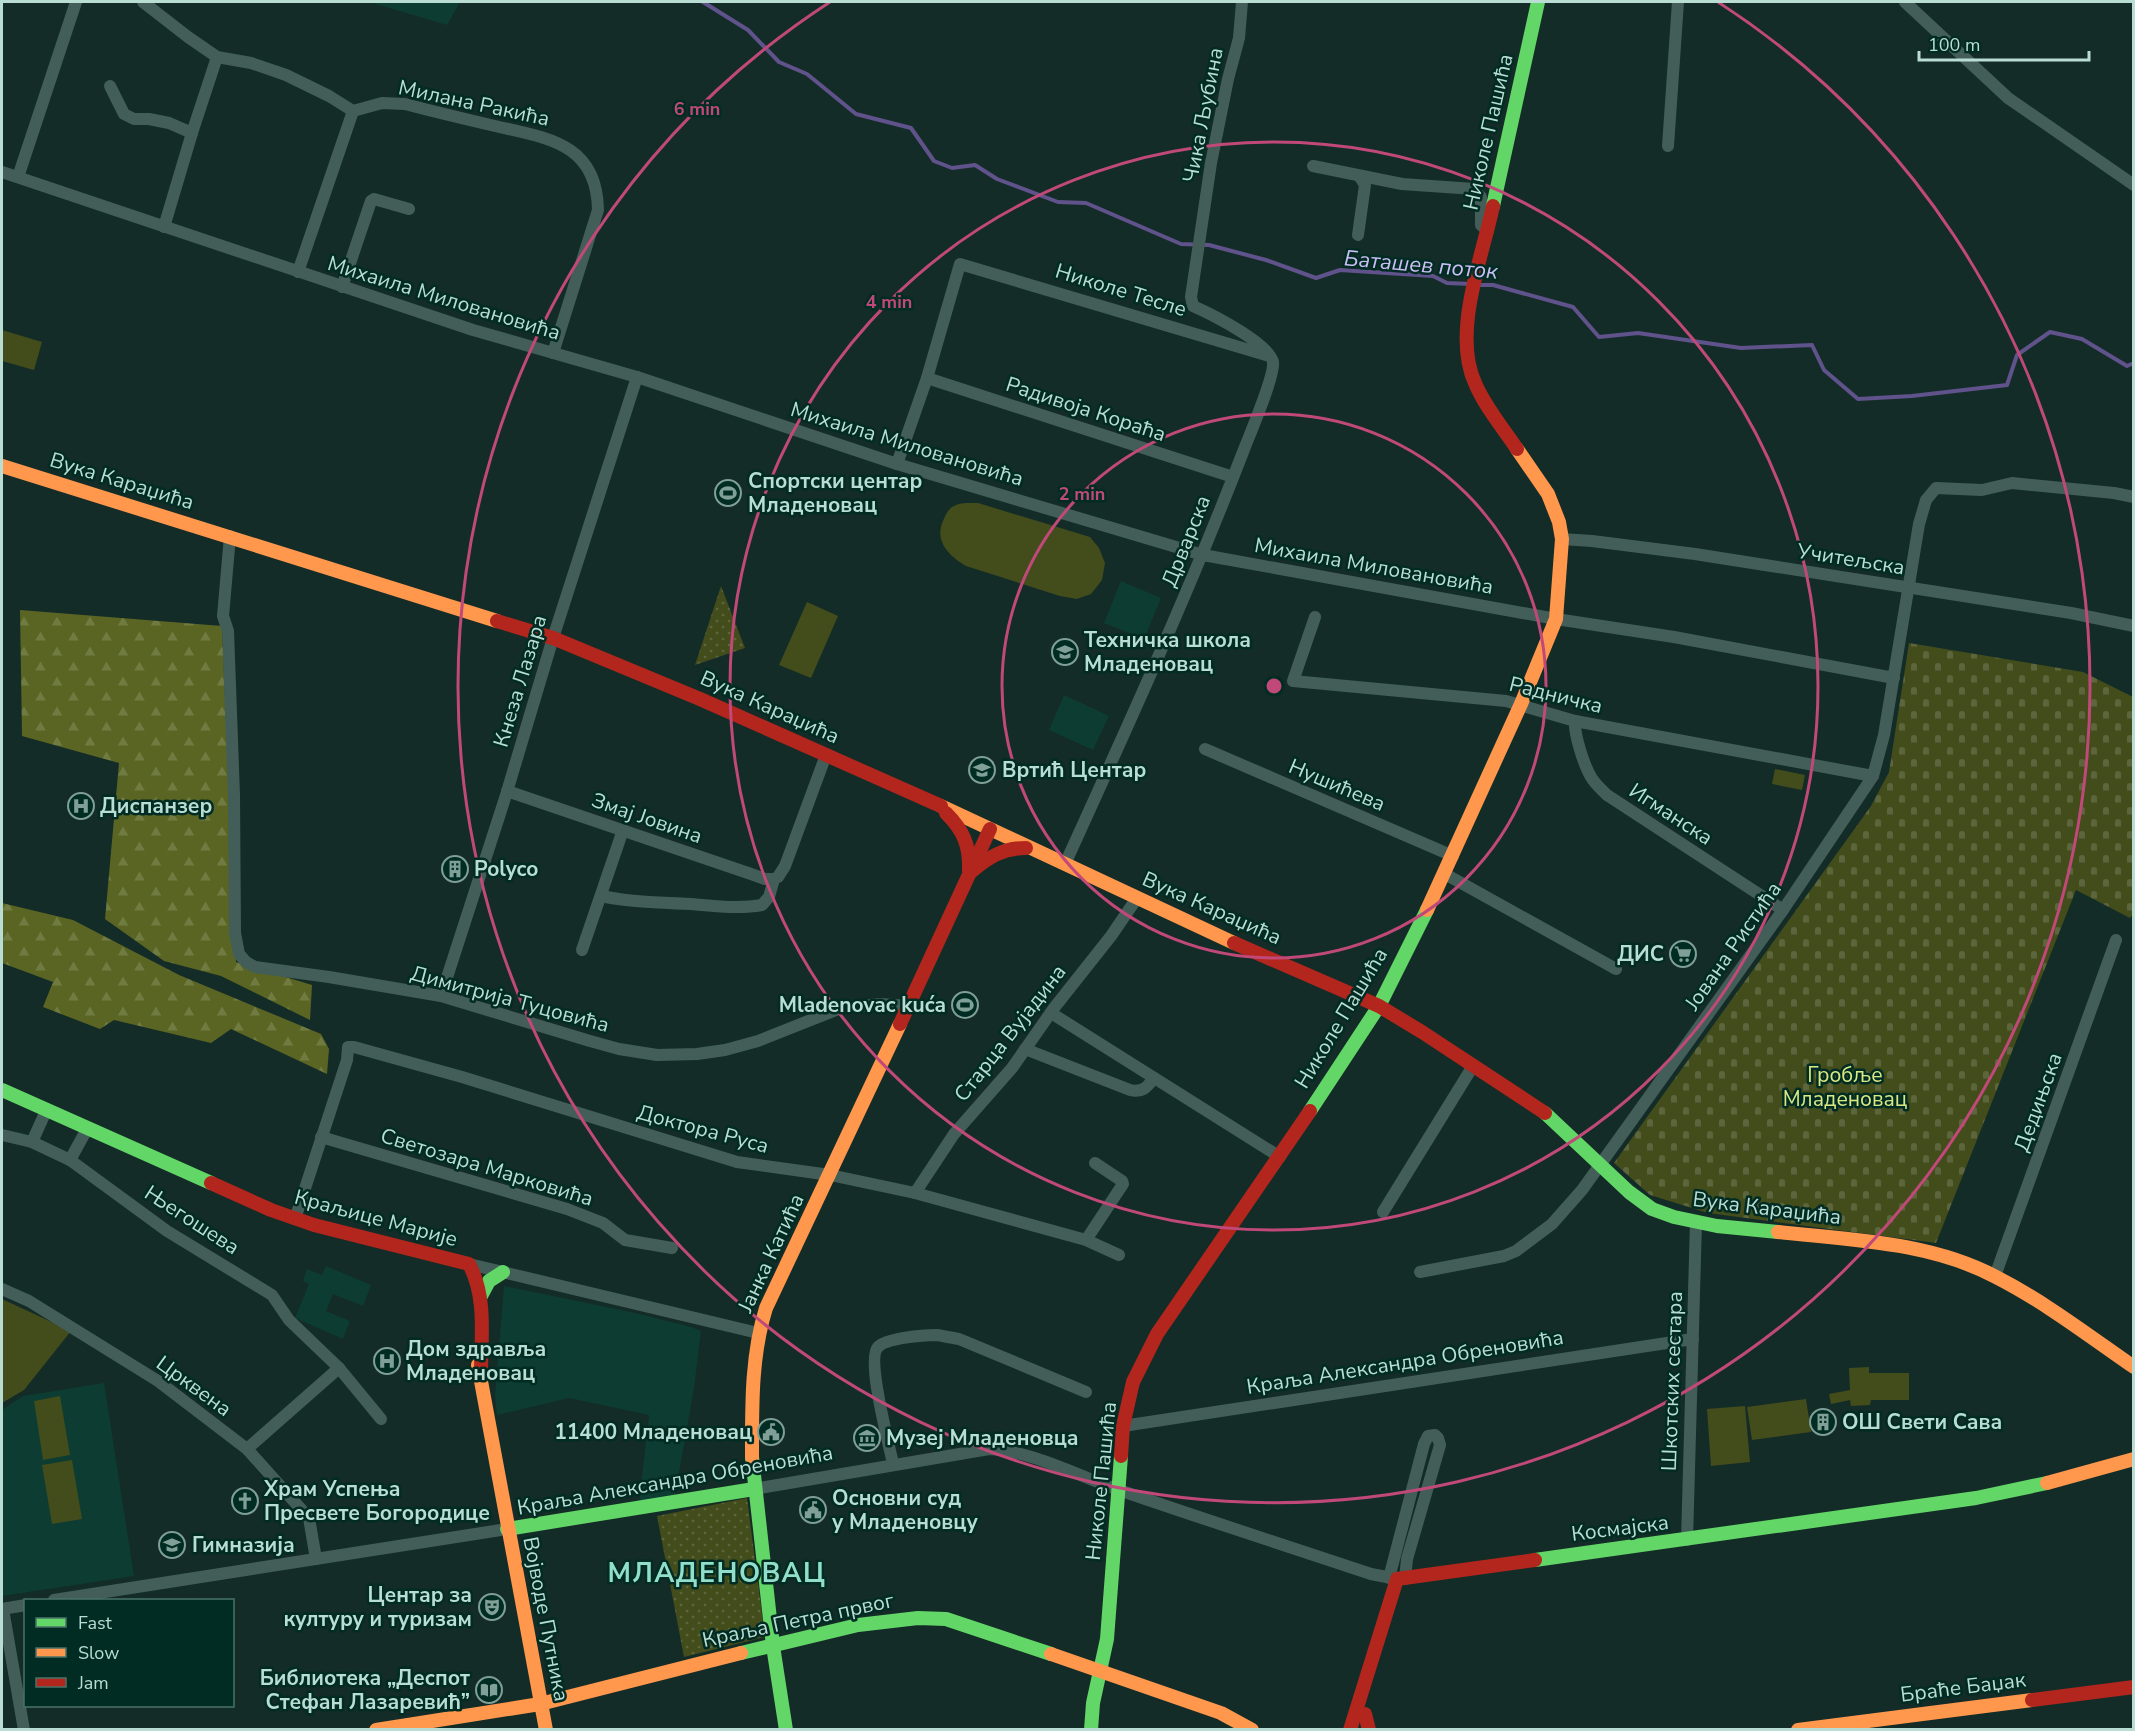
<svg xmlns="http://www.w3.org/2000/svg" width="2135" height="1731" font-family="'Nunito Sans',sans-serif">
	<defs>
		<pattern id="grass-dots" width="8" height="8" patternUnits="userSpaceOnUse" patternTransform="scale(1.5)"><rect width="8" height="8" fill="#434c1b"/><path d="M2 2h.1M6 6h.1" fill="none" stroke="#5c653b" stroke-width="1.8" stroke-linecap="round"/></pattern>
		<pattern id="forest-firs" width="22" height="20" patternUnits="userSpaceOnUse" patternTransform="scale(1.5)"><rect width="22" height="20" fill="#5a6523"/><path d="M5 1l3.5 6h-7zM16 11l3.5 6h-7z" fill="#707b42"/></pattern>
		<pattern id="cemetery-stones" width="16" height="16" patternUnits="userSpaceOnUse" patternTransform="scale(1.5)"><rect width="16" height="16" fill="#434c1b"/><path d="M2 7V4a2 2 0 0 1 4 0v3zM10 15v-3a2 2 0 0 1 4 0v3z" fill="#5c653b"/></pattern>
	</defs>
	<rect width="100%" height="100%" fill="#142c27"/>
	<g fill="#0c3c32">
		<path d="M 369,2 L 460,2 L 447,25 Z"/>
		<path d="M 1121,581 L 1161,598 L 1144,639 L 1104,623 Z"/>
		<path d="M 1064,695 L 1109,716 L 1093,750 L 1049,730 Z"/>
		<path d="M 326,1266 L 371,1285 L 363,1306 L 333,1294 L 326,1311 L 350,1321 L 343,1339 L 295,1318 L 309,1284 L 303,1281 L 307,1269 L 322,1275 Z"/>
		<path d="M 504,1286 L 631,1312 L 691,1327 L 701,1331 L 694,1388 L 675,1495 L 639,1503 L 649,1415 L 569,1398 L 497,1415 L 495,1395 Z"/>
		<path d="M 104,1383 L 134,1576 L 2,1596 L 2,1410 L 23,1396 Z"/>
	</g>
	<g fill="url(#grass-dots)">
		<path d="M 721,586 L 745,648 L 695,665 Z"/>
		<path d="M 747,1498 L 765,1637 L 684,1657 L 657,1516 Z"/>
	</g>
	<g fill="url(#forest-firs)">
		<path d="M 20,610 L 222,626 L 236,962 L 312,985 L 310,1020 L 221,976 L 164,961 L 105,919 L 119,763 L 22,736 Z"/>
		<path d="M 2,903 L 73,920 L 179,975 L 321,1034 L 329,1049 L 327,1074 L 231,1029 L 211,1043 L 114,1020 L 100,1029 L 43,1007 L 53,982 L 2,963 Z"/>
	</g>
	<path fill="url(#cemetery-stones)" d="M 1909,643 L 2083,672 L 2133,697 L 2133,914 L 2130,918 L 2076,890 L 1936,1243 L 1708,1213 L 1650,1195 L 1614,1163 L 1871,806 L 1889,772 Z"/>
	<g fill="#434c1b">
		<path d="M 2,330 L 42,342 L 34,370 L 2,361 Z"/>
		<path d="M 978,503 L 1090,537 L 1099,548 L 1105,563 L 1102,580 L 1091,594 L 1077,599 L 1060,596 L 966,566 C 949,556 934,541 943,521 C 946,514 948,509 954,506 C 960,502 971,503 978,503 Z"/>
		<path d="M 807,602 L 838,616 L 811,678 L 779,665 Z"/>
		<path d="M 1775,769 L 1805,775 L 1802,790 L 1772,784 Z"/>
		<path d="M 2,1299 L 71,1331 L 24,1390 L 2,1403 Z"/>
		<path d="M 1869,1367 L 1869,1373 L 1909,1373 L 1909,1400 L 1871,1400 L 1870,1405 L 1851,1406 L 1850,1400 L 1831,1404 L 1829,1394 L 1850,1390 L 1849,1368 Z"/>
		<path d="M 60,1396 L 70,1455 L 43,1460 L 34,1401 Z"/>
		<path d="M 1806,1399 L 1811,1432 L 1752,1440 L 1747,1407 Z"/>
		<path d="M 1745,1406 L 1750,1462 L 1711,1466 L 1707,1409 Z"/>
		<path d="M 72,1460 L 82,1519 L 52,1524 L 42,1465 Z"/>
	</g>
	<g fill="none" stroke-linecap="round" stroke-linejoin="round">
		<g stroke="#60528b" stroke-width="4">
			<path d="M 703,2 L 748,30 L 779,62 L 807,74 L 856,114 L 911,128 L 934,161 L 952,168 L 975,165 L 997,179 L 1058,202 L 1086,203 L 1181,244 L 1209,245 L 1266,260 L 1316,278 L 1340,270 L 1433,276 L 1447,283 L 1471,284"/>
			<path d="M 1478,285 L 1493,285 L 1573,307 L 1599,337 L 1638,333 L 1741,348 L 1812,345 L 1824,370 L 1858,399 L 1912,396 L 2007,385 L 2017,355 L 2050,332 L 2082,339 L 2127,366 L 2134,363"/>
		</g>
		<g stroke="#435e58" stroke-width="12">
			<path d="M 143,2 L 188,37 L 217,57 L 251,63 L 286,75 L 329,96 L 353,111 L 382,103 L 405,104 C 435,112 465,119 495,126 C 547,138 597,143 598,210 L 553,353"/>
			<path d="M 1905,2 L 2008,98 L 2134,185"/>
			<path d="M 110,86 L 124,114 L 134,119 L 149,119 L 169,123 L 192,133"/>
			<path d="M 1668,146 L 1678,2"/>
			<path d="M 1313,166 L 1402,184 L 1474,189 L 1481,197 L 1481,225 L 1488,231"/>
			<path d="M 2,172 L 473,330 L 637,377 L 897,464 L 1203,555 L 1556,619 L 1674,637 L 1894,678"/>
			<path d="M 18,177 L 76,2"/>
			<path d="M 164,227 L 192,133 L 217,57"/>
			<path d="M 1358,235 L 1365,185 L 1360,177"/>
			<path d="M 298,272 L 353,111"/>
			<path d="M 342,287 L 371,201 L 374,199 L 409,209"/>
			<path d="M 927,378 L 1233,477"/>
			<path d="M 897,464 L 927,378 L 960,264 L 1266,355"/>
			<path d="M 230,536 L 223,616 L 228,631 L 234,795 L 235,933 L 239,954 L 246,962 L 255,967 L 329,977 L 441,996 L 590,1041 L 619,1049 L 657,1055 L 697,1054 L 725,1050 L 758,1041 L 841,1008 L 880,1004 L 909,1006"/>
			<path d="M 1562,539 L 1592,541 L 1695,554 L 2071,613 L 2134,626"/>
			<path d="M 1315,617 L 1293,681 L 1506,701 L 1575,721 L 1873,776"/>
			<path d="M 1575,721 C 1574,735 1584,765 1591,777 C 1595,784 1601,789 1607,795 L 1783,910"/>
			<path d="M 1205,749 L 1453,856"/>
			<path d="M 507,791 L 751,874 L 765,879 L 774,879"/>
			<path d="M 1065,864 C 1127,728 1189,592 1243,452 C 1249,436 1275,376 1273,362 C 1269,343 1211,314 1193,306 L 1191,297 L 1211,163 L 1228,79 L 1239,38 L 1242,2"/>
			<path d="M 1445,874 L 1616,969"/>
			<path d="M 601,896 C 630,902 661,903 691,904 C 714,906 739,909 762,905 L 769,897 L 774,879 L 778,877 L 785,866 L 826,755"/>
			<path d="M 582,950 L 623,830"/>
			<path d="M 441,996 L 506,795 L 553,638 L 637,377"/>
			<path d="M 1051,1013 L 1280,1157"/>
			<path d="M 1025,1049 L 1130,1090 C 1143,1093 1147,1087 1154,1078"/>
			<path d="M 2,1135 L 32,1142 L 70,1160 L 167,1231 L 272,1295 L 289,1320 L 339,1368 L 381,1419"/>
			<path d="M 321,1137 L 567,1209 L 603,1223 L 625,1240 L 672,1248"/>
			<path d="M 32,1142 L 46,1111"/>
			<path d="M 70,1160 L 87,1129"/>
			<path d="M 915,1193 L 954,1134 L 1012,1068 L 1054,1008 L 1111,936 L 1137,898"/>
			<path d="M 1383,1212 L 1473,1066"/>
			<path d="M 295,1219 L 347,1060 L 348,1047 L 354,1047 L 462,1077 L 737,1162 L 830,1175 L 915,1193 L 1086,1240 L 1119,1255"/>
			<path d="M 1086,1240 L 1123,1184 L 1122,1181 L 1095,1163"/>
			<path d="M 469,1264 L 758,1333"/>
			<path d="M 1420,1272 L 1504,1256 L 1516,1251 L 1552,1224 L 1582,1190 L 1783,910 L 1873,776 L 1884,735 L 1919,524 L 1926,500 L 1936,488 L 1982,490 L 2012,483 L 2114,493 L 2134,497"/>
			<path d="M 1995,1276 L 2116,940"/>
			<path d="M 2,1289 L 29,1301 L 158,1381 L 247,1449 L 309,1518 L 316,1559"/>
			<path d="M 1123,1426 L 1693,1339"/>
			<path d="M 247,1449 L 339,1368"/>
			<path d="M 893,1464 C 889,1444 866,1359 878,1347 C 886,1338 924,1335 936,1335 C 944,1336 952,1338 959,1339 L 1086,1392"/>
			<path d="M 754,1489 L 989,1449 C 1032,1451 1078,1476 1119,1490 C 1203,1519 1287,1546 1371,1574 L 1397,1579"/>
			<path d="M 1687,1540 L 1696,1222"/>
			<path d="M 1389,1578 L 1424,1444 L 1428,1436 L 1435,1435 L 1438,1438 L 1440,1445 L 1407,1559 L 1405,1579"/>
			<path d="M 54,1600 L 507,1529"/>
			<path d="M 2,1609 L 26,1605"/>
			<path d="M 3,1609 L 24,1730"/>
		</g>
		<g stroke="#63d668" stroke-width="14">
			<path d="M 1493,206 L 1538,2"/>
			<path d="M 2,1090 L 211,1183"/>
			<path d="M 1310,1111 L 1379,1006 L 1427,910"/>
			<path d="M 1545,1113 L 1629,1192 L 1652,1209 L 1674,1217 L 1717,1226 L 1778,1232"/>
			<path d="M 481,1296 L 489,1281 L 503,1272"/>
			<path d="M 752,1457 L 773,1646 L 786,1730"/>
			<path d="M 507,1529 L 754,1489"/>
			<path d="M 1535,1560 L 1976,1498 L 2047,1483"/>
			<path d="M 741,1653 L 858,1625 L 918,1618 L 946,1619 L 1051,1654"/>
			<path d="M 1091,1730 L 1093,1703 L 1107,1639 L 1121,1456"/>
		</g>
		<g stroke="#ff974d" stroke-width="14">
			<path d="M 2,466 L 497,621"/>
			<path d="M 941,806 L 1234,943"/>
			<path d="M 1427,910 L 1521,704 L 1556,619 L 1562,539 L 1559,522 L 1548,494 L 1517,449"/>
			<path d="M 1778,1232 C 1851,1240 1930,1242 1996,1277 C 2045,1302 2089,1336 2134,1367"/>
			<path d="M 478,1365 L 546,1730"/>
			<path d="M 752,1457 C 752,1407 751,1356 766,1308 L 900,1024"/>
			<path d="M 2047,1483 L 2134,1459"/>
			<path d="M 1051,1654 L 1221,1713 L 1252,1730"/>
			<path d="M 376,1730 L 540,1704 L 741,1653"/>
			<path d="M 1798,1730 L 2032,1700"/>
		</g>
		<g stroke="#b3261e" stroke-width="14">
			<path d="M 1493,206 C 1482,258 1452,333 1475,383 C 1485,407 1503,428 1517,449"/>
			<path d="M 497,621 L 553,638 L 700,699 L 941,806"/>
			<path d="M 946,813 C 963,830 970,845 969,870"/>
			<path d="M 972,871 C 989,857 1003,848 1026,848"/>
			<path d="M 1234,943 L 1379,1006 L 1422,1032 L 1545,1113"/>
			<path d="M 900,1024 L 990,829"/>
			<path d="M 211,1183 L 271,1210 L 314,1225 L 469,1264 C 487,1297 481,1338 481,1374"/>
			<path d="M 1121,1456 L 1123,1426 L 1133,1382 L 1157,1334 L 1310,1111"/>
			<path d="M 2032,1700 L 2134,1687"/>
			<path d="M 1365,1714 L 1369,1730"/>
			<path d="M 1350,1730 L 1397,1579 L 1535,1560"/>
		</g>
	</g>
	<g fill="none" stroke="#c04979" stroke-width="3">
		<circle cx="1274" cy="686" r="272"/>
		<circle cx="1274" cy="686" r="544"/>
		<path d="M1718 2A816 816 0 1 1 830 2"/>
	</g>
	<defs>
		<symbol id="stadium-ring" viewBox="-11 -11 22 22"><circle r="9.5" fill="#002c23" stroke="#7f9f97" stroke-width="1.5"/><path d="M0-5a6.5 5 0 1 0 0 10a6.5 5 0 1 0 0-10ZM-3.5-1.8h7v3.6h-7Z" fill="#7f9f97"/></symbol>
		<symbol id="school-ring" viewBox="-11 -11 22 22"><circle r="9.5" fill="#002c23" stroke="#7f9f97" stroke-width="1.5"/><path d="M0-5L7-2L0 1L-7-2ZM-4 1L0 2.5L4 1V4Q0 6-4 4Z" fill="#7f9f97"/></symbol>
		<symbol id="hospital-ring" viewBox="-11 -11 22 22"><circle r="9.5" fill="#002c23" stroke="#7f9f97" stroke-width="1.5"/><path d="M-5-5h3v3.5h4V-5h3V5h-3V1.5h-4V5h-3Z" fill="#7f9f97"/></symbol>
		<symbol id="building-ring" viewBox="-11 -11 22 22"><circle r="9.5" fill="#002c23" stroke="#7f9f97" stroke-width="1.5"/><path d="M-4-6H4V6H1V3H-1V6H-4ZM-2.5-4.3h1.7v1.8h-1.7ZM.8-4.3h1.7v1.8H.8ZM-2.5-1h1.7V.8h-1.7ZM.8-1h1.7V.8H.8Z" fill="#7f9f97"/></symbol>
		<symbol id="supermarket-ring" viewBox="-11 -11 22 22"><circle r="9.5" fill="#002c23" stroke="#7f9f97" stroke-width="1.5"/><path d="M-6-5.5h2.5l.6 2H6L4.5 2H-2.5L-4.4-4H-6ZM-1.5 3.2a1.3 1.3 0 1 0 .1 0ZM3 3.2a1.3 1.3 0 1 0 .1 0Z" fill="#7f9f97"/></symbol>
		<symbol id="civic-ring" viewBox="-11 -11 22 22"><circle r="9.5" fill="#002c23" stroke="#7f9f97" stroke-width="1.5"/><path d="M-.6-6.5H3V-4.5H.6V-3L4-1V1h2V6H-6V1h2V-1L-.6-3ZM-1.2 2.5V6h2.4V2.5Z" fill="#7f9f97"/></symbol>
		<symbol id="museum-ring" viewBox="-11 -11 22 22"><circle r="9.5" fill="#002c23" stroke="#7f9f97" stroke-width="1.5"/><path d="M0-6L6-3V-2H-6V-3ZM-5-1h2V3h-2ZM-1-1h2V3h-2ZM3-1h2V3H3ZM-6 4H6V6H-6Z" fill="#7f9f97"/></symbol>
		<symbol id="church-ring" viewBox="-11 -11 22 22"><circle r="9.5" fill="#002c23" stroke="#7f9f97" stroke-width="1.5"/><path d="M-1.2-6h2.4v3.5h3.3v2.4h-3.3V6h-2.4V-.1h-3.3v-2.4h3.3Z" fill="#7f9f97"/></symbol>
		<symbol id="theatre-ring" viewBox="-11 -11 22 22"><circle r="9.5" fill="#002c23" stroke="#7f9f97" stroke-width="1.5"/><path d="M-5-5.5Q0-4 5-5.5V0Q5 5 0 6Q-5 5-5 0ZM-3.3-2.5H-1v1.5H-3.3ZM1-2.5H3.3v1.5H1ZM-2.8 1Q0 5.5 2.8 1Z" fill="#7f9f97"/></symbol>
		<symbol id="library-ring" viewBox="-11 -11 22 22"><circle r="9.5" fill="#002c23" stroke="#7f9f97" stroke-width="1.5"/><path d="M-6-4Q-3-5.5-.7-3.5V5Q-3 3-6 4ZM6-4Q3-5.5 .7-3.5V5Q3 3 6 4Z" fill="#7f9f97"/></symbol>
	</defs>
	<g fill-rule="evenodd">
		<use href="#stadium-ring" x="713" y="478" width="30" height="30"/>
		<use href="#school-ring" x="1050" y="637" width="30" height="30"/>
		<use href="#school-ring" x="967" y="755" width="30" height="30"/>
		<use href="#hospital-ring" x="66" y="791" width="30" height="30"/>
		<use href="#building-ring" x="440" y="854" width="30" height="30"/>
		<use href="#supermarket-ring" x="1668" y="939" width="30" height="30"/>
		<use href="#stadium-ring" x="950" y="990" width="30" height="30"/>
		<use href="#hospital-ring" x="372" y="1346" width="30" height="30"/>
		<use href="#building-ring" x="1808" y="1407" width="30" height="30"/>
		<use href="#civic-ring" x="756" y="1417" width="30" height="30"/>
		<use href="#museum-ring" x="852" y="1423" width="30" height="30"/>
		<use href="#church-ring" x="230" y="1486" width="30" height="30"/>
		<use href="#civic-ring" x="798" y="1495" width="30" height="30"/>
		<use href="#school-ring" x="157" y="1530" width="30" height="30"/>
		<use href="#theatre-ring" x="477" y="1592" width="30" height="30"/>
		<use href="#library-ring" x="474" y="1675" width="30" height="30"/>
	</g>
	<g text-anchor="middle" stroke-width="5" stroke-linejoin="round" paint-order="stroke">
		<g font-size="21" fill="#b9ddd3" stroke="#002c23">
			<text transform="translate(474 103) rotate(12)" y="7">Милана Ракића</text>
			<text transform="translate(1203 115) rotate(-79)" y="7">Чика Љубина</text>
			<text transform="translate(1488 132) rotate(-77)" y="7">Николе Пашића</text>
			<text transform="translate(1121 290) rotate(17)" y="7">Николе Тесле</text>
			<text transform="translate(444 298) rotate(17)" y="7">Михаила Миловановића</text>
			<text transform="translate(1086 409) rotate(18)" y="7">Радивоја Кораћа</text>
			<text transform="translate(907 444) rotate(17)" y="7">Михаила Миловановића</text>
			<text transform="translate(122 481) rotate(17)" y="7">Вука Караџића</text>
			<text transform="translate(1186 541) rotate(-68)" y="7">Дрварска</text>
			<text transform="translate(1851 559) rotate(9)" y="7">Учитељска</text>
			<text transform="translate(1374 566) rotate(10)" y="7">Михаила Миловановића</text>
			<text transform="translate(520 681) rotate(-73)" y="7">Кнеза Лазара</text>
			<text transform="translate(1556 695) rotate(14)" y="7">Радничка</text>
			<text transform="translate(770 707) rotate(24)" y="7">Вука Караџића</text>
			<text transform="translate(1337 785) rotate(23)" y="7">Нушићева</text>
			<text transform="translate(1671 814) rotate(33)" y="7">Игманска</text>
			<text transform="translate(647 818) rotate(19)" y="7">Змај Јовина</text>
			<text transform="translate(1212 908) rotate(24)" y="7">Вука Караџића</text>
			<text transform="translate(1733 946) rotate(-55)" y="7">Јована Ристића</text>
			<text transform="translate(510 999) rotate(15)" y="7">Димитрија Туцовића</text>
			<text transform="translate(1341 1018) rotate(-59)" y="7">Николе Пашића</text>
			<text transform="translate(1010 1033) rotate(-52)" y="7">Старца Вујадина</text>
			<text transform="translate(2038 1102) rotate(-70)" y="7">Дедињска</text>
			<text transform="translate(703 1129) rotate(15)" y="7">Доктора Руса</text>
			<text transform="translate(487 1167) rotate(17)" y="7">Светозара Марковића</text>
			<text transform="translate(1767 1208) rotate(7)" y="7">Вука Караџића</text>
			<text transform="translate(376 1218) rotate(15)" y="7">Краљице Марије</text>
			<text transform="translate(192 1220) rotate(33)" y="7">Његошева</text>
			<text transform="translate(771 1253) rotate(-65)" y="7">Јанка Катића</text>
			<text transform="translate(1405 1362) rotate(-9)" y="7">Краља Александра Обреновића</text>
			<text transform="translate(1672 1381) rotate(-88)" y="7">Шкотских сестара</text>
			<text transform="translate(194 1386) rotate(36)" y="7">Црквена</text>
			<text transform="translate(675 1480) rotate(-10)" y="7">Краља Александра Обреновића</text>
			<text transform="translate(1101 1481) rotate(-84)" y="7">Николе Пашића</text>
			<text transform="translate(1620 1528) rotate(-7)" y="7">Космајска</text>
			<text transform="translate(546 1619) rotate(79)" y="7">Војводе Путника</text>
			<text transform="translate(798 1620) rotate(-12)" y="7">Краља Петра првог</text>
			<text transform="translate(1963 1687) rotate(-7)" y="7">Браће Баџак</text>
		</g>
		<g font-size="21" font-weight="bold" fill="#b9ddd3" stroke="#002c23" text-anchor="start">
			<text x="748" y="488">Спортски центар<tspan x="748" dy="24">Младеновац</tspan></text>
			<text x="1084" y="647">Техничка школа<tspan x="1084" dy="24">Младеновац</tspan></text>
			<text x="1002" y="777">Вртић Центар</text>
			<text x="100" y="813">Диспанзер</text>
			<text x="474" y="876">Polyco</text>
			<text x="1664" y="961" text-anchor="end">ДИС</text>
			<text x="946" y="1012" text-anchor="end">Mladenovac kuća</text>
			<text x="406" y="1356">Дом здравља<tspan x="406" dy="24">Младеновац</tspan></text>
			<text x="1842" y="1429">ОШ Свети Сава</text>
			<text x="752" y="1439" text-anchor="end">11400 Младеновац</text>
			<text x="886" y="1445">Музеј Младеновца</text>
			<text x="264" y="1496">Храм Успења<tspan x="264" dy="24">Пресвете Богородице</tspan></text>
			<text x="832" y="1505">Основни суд<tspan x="832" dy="24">у Младеновцу</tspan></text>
			<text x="192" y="1552">Гимназија</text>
			<text x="472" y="1602" text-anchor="end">Центар за<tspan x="472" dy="24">културу и туризам</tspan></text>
			<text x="470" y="1685" text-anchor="end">Библиотека „Деспот<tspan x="470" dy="24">Стефан Лазаревић”</tspan></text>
		</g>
		<g font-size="21" fill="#dbe982" stroke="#002c23">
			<text x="1845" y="1082">Гробље<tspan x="1845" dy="24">Младеновац</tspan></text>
		</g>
		<g font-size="22" font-style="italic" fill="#cbbef5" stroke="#002c23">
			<text transform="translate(1421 264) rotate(5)" y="8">Баташев поток</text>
		</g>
		<g font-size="27" font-weight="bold" letter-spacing="1.5" fill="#91dfca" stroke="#002c23">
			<text x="717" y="1582">МЛАДЕНОВАЦ</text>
		</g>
	</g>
	<circle cx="1274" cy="686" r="9" fill="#c04979" stroke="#002c23" stroke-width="3"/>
	<g font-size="18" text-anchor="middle" font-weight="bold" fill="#c04979" stroke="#002c23" stroke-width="5" stroke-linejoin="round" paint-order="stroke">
		<text x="697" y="115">6 min</text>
		<text x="889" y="308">4 min</text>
		<text x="1082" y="500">2 min</text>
	</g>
	<rect width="2135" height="1731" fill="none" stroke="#b9ddd3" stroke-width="6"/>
	<rect x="24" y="1599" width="210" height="108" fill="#002c23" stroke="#4a7369" stroke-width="1.5"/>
	<rect x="36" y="1618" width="30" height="9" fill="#63d668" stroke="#4a7369" stroke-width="1.5"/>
	<text x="78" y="1629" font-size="18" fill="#b9ddd3">Fast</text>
	<rect x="36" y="1648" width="30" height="9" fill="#ff974d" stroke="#4a7369" stroke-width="1.5"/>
	<text x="78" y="1659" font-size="18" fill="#b9ddd3">Slow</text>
	<rect x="36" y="1678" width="30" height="9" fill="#b3261e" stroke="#4a7369" stroke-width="1.5"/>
	<text x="78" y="1689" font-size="18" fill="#b9ddd3">Jam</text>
	<path d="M1919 51v9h170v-9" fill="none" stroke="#b9ddd3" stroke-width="3"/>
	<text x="1928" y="51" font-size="18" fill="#b9ddd3" stroke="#002c23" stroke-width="4.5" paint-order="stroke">100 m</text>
</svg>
